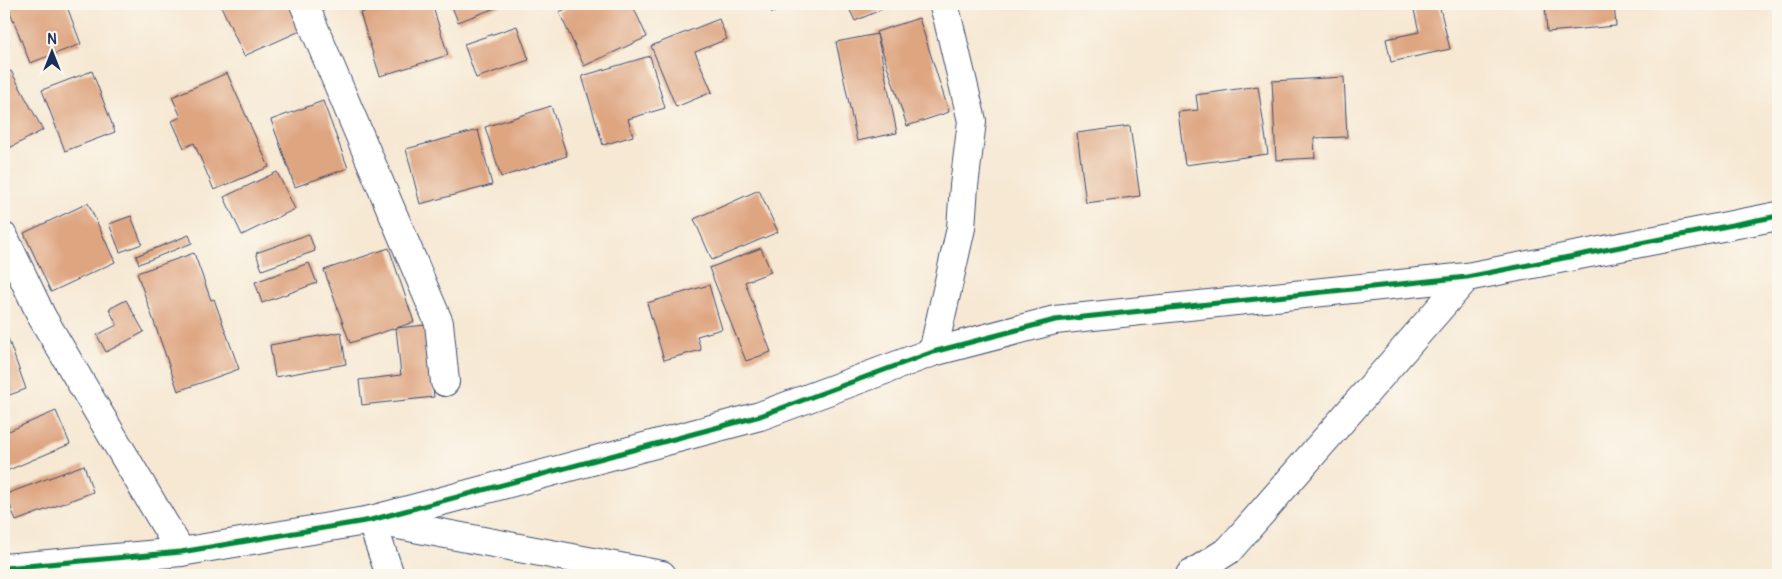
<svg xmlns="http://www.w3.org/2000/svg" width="1782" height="579" font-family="Pangolin,sans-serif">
	<rect width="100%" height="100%" fill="#fbf7ec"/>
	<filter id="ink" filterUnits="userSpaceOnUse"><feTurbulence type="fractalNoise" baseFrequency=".02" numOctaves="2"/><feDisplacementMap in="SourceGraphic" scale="10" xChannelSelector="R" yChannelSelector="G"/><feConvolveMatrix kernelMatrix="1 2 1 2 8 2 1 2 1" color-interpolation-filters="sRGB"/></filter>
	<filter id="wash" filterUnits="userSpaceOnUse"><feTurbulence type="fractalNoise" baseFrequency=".0096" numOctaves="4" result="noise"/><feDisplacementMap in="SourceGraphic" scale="20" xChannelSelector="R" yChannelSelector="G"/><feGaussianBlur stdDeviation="1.12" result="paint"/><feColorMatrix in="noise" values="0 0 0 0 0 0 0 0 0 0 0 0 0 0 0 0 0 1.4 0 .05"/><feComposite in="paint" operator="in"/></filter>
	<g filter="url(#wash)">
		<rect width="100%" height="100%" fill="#f6e8d3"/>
		<g id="blocks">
			<g fill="#dea581">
				<path d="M 7,4 L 66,4 L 81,44 L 30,63 Z"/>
				<path d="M 226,4 L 296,4 L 307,28 L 244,56 L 221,6 Z"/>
				<path d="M 390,4 L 432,4 L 448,55 L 380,76 L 360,13 Z"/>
				<path d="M 451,4 L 506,4 L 458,22 Z"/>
				<path d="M 577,4 L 632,4 L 647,37 L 584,66 L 559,12 Z"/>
				<path d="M 768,4 L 798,4 L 772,13 Z"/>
				<path d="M 847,4 L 894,4 L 855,21 Z"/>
				<path d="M 1439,4 L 1450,49 L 1391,62 L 1386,39 L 1419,32 L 1414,10 Z"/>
				<path d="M 1545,4 L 1614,4 L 1616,26 L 1547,32 Z"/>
				<path d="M 919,18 L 949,112 L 907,126 L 876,32 Z"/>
				<path d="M 719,19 L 727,39 L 695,52 L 712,92 L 676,107 L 651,46 Z"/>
				<path d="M 517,26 L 529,60 L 476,78 L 464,44 Z"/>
				<path d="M 4,28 L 9,46 L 4,47 Z"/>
				<path d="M 877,34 L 897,133 L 857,141 L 836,42 Z"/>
				<path d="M 650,56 L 665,108 L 628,119 L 633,136 L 603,145 L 582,76 Z"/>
				<path d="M 11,71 L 43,130 L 4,151 L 4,75 Z"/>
				<path d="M 92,71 L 115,132 L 65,151 L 42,90 Z"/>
				<path d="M 227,73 L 269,167 L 214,190 L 194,143 L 184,148 L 172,121 L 181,117 L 172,97 Z"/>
				<path d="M 1344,77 L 1347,137 L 1314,138 L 1315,158 L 1276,160 L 1272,81 Z"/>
				<path d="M 1258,86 L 1268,154 L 1185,165 L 1178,112 L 1198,110 L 1196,95 Z"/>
				<path d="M 323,101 L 348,168 L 295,187 L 271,120 Z"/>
				<path d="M 551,106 L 567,156 L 501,177 L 485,127 Z"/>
				<path d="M 1130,126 L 1140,196 L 1086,203 L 1077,133 Z"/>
				<path d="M 478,130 L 492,185 L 420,204 L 406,149 Z"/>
				<path d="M 277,172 L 295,209 L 242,235 L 224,197 Z"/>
				<path d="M 759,190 L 778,232 L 712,260 L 694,219 Z"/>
				<path d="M 88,203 L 115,262 L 51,292 L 24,233 Z"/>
				<path d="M 131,216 L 142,244 L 120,252 L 109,224 Z"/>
				<path d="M 309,234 L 315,251 L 262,270 L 256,253 Z"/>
				<path d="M 189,235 L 192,243 L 139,264 L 136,256 Z"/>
				<path d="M 389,248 L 414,322 L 350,343 L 324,270 Z"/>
				<path d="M 761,248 L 771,272 L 745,282 L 771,352 L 746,361 L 709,268 Z"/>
				<path d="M 194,253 L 211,300 L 214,299 L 239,369 L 178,391 L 137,273 Z"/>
				<path d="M 309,263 L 317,283 L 262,303 L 255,282 Z"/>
				<path d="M 709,285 L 722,329 L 697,336 L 701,350 L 664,360 L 647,303 Z"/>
				<path d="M 126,300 L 144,332 L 106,352 L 97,335 L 117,325 L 109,309 Z"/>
				<path d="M 426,325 L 434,397 L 362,405 L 359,380 L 401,375 L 396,328 Z"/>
				<path d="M 4,327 L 26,389 L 4,397 Z"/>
				<path d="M 341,332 L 346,364 L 275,377 L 270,345 Z"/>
				<path d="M 56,411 L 70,444 L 4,472 L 4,433 Z"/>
				<path d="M 84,465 L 93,492 L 16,521 L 6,494 Z"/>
			</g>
		</g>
	</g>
	<g filter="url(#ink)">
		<use href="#blocks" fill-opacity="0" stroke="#3c4b70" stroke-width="1"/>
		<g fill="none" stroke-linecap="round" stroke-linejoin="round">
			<defs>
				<g id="minor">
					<path d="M 304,4 L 439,323 L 445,382"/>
					<path d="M 4,237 L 42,317 L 181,552"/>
					<path d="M 933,352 L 961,228 L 964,186 L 972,121 L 947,16 L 943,4"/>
					<path d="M 371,520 L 390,575"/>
					<path d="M 377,521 L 662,575"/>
					<path d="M 4,568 L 181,552 L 371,520 L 760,416 L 933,352 L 1055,320 L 1467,277 L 1778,216"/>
					<path d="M 1190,575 L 1229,550 L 1467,277"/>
				</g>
			</defs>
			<use href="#minor" stroke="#3c4b70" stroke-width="30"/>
			<use href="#minor" stroke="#fff" stroke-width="28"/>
			<defs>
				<path id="cycleway" d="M 4,568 L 181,552 L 371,520 L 760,416 L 933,352 L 1055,320 L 1467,277 L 1778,216"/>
			</defs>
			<use href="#cycleway" stroke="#fbf7ec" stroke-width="8"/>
			<use href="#cycleway" stroke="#00873e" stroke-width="5"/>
		</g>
	</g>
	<rect width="1782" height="579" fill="none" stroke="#fbf7ec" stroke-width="20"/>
	<g transform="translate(52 52)" stroke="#fbf7ec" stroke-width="4" paint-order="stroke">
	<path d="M0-4L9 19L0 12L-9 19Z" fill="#1b2f5e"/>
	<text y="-8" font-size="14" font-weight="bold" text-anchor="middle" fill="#1b2f5e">N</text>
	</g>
</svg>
